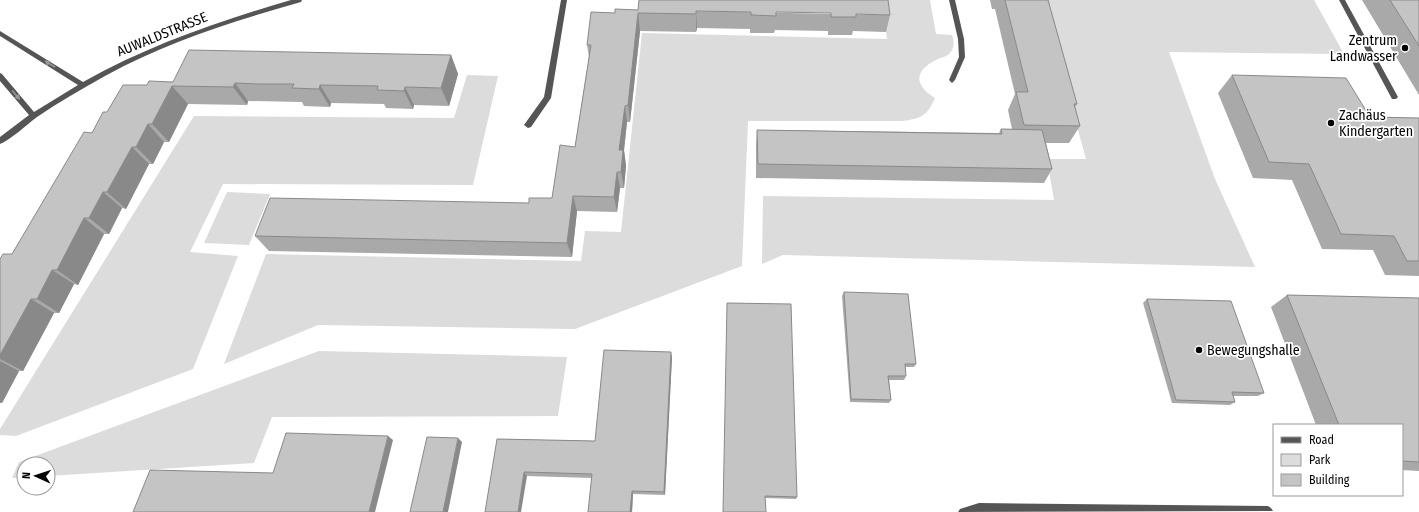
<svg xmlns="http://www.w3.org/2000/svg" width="1419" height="512" font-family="'Fira Sans Condensed',sans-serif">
	<rect width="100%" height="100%" fill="#fff"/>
	<g fill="#dcdcdc">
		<path d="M 882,0 L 930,0 L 936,34 L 952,35 C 954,42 955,47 950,53 C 947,57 941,57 936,60 C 914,71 914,85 935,98 C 927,116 922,118 903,121 L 748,121 L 742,266 L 575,329 L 318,325 L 224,364 L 266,254 L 581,261 L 585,231 L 621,232 L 642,33 L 887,39 Z"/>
		<path d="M 1042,0 L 1314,0 L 1344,54 L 1169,52 L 1215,179 L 1255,267 L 783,255 L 762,264 L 763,196 L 1054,200 L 1047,159 L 1086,159 Z"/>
		<path d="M 467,75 L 498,76 L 473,185 L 223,184 L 190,252 L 238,256 L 193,369 L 16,436 L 0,435 L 0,429 L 194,116 L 454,118 Z"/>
		<path d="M 227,192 L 270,194 L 249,245 L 204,243 Z"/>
		<path d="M 319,351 L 567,357 L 558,416 L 272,417 L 254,463 L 48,476 L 48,464 L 24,464 L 24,478 L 12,478 L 19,462 Z"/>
	</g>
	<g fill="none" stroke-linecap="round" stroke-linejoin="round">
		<path fill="#555" fill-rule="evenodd" d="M 979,503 L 1268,506 L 1271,508 L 1273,511 L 958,512 L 960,509 Z"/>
		<g fill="#555" fill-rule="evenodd">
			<path d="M 291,0 L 302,0 L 301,2 C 234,21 166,42 105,76 C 82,89 59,102 37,117 C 26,125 12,139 0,144 L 0,137 L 29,115 L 0,81 L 0,73 L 2,74 L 34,112 L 78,85 L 0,36 L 0,31 L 83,82 C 149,45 219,21 291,0 Z"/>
			<path d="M 561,0 L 567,0 L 551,98 L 531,127 L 528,128 L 524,125 L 544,97 Z"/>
			<path d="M 949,0 L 955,0 L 964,39 L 965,57 L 955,80 L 952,83 L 949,80 L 959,57 L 958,39 Z"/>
			<path d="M 1339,0 L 1345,0 L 1398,97 L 1396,99 L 1392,99 Z"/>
		</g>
	</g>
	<g fill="#a9a9a9">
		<path d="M 990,0 L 1048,0 L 1077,104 L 1075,107 L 1080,126 L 1069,143 L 1046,143 L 1052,169 L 1044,183 L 756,178 L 756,144 L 757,130 L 999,133 L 1001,129 L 1012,129 L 1008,110 L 1015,94 L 995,9 L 992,9 Z"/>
		<path d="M 1362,0 L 1419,0 L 1419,95 Z"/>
		<path d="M 638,10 L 890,15 L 886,32 L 853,31 L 852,35 L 828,35 L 828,31 L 775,30 L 774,33 L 750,33 L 750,29 L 697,28 L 696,32 L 640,31 L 630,122 L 627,122 L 624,150 L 626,166 L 624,188 L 620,188 L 617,212 L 577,211 L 572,257 L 269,251 L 255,236 L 529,203 L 552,198 L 575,147 L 589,57 L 587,45 L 615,13 Z"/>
		<path d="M 451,55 L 458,74 L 449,106 L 414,105 L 413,109 L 386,108 L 384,104 L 331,103 L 330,107 L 304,106 L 302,102 L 248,101 L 247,105 L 188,104 L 169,142 L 164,142 L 153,164 L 149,164 L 126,209 L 122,208 L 109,234 L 104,234 L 78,285 L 74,284 L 59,313 L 54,313 L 23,371 L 19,371 L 2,403 L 0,403 L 0,259 L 12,254 L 92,133 L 107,112 L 147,85 L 173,82 Z"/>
		<path d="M 1232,75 L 1370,117 L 1419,118 L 1419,276 L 1385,275 L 1373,250 L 1322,249 L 1292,180 L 1253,178 L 1218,93 Z"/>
		<path d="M 844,292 L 916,364 L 914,367 L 905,367 L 906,376 L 904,380 L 889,380 L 891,400 L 889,403 L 850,402 L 842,296 Z"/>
		<path d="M 1287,295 L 1419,298 L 1419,471 L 1402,470 L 1402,425 L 1316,425 L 1271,307 Z"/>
		<path d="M 1147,299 L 1264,393 L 1258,396 L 1233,396 L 1235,402 L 1230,405 L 1172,403 L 1143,303 Z"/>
		<path d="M 727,303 L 797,497 L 796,499 L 765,498 Z"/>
		<path d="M 672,357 L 665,495 L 633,494 L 632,512 L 588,512 L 592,478 L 527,476 L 497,439 L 595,441 Z"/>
	</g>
	<g fill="#898989">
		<path d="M 696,11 L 697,28 L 696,32 Z"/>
		<path d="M 638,13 L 640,31 L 630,122 L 628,105 Z"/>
		<path d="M 451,55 L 458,74 L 449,106 L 441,88 Z"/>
		<path d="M 235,83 L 248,101 L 247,105 L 233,87 Z"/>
		<path d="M 320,85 L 331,103 L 330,107 L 319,89 Z"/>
		<path d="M 172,86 L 188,104 L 169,142 L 152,124 Z"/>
		<path d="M 405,87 L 414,105 L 413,109 L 404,91 Z"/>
		<path d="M 625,106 L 627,122 L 624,150 L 626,166 L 624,188 L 621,172 L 619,150 Z"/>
		<path d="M 148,124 L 164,142 L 153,164 L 136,147 Z"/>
		<path d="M 132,147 L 149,164 L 126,209 L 107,192 Z"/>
		<path d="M 617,172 L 620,188 L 617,212 L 614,197 Z"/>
		<path d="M 103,192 L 122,208 L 109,234 L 89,218 Z"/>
		<path d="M 573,196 L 577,211 L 572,257 L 567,243 Z"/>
		<path d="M 84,218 L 104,234 L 78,285 L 57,270 Z"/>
		<path d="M 52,270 L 74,284 L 59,313 L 37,299 Z"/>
		<path d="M 31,299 L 54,313 L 23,371 L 0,359 L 0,355 Z"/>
		<path d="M 671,352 L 672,357 L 665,495 L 664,492 Z"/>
		<path d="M 0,361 L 19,371 L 2,403 L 0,402 Z"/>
		<path d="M 388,436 L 393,440 L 375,512 L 369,512 Z"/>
		<path d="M 458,438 L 462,442 L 448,512 L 443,512 Z"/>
		<path d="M 524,472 L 527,476 L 521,512 L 518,512 Z"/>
		<path d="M 632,491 L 633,494 L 632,512 L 630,512 Z"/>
	</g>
	<g fill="#c4c4c4" stroke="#898989">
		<path d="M 639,0 L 888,0 L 890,15 L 856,14 L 856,17 L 831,17 L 831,13 L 776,12 L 776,16 L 751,15 L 751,12 L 696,11 L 696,14 L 638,13 L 628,105 L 625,106 L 619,150 L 623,150 L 621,172 L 617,172 L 614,197 L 573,196 L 567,243 L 255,236 L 270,198 L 529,203 L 529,198 L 552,198 L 560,145 L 575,147 L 591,45 L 587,45 L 591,12 L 615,13 L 615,9 L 638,10 Z"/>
		<path d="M 1005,0 L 1048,0 L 1077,104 L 1074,104 L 1080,126 L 1024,125 L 1016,92 L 1028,92 Z"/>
		<path d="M 1390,0 L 1419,0 L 1419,46 Z"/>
		<path d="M 189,50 L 451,55 L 441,88 L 405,87 L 404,91 L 377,90 L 378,86 L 320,85 L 319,89 L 292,88 L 294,84 L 259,84 L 235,83 L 233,87 L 172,86 L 152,124 L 148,124 L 136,147 L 132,147 L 107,192 L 103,192 L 89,218 L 84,218 L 57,270 L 52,270 L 37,299 L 31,299 L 0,355 L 0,259 L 3,254 L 12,254 L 84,132 L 92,133 L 103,112 L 107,112 L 123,85 L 147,85 L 149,81 L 173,82 Z"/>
		<path d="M 1232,75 L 1346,78 L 1370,117 L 1419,118 L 1419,261 L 1407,261 L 1394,236 L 1341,234 L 1309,164 L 1269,162 Z"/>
		<path d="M 1001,129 L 1042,130 L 1052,169 L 758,164 L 757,130 L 1002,134 Z"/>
		<path d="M 844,292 L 908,294 L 916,364 L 905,364 L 906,376 L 888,376 L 891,400 L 851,399 Z"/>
		<path d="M 1287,295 L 1419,298 L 1419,462 L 1402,461 L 1402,425 L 1339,425 Z"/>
		<path d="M 1147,299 L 1231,301 L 1264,393 L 1232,392 L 1235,402 L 1176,400 Z"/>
		<path d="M 727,303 L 791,304 L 797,497 L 765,496 L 766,512 L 723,512 Z"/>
		<path d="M 604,350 L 671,352 L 664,492 L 632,491 L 630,512 L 588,512 L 592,474 L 524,472 L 518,512 L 485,512 L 497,439 L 595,441 Z"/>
		<path d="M 286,433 L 388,436 L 369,512 L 133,512 L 150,470 L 273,473 Z"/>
		<path d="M 427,437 L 458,438 L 443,512 L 410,512 Z"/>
	</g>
	<defs><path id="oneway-solid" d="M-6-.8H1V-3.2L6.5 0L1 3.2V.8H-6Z"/></defs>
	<g fill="#999">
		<use href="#oneway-solid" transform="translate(50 64) rotate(-148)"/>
		<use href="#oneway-solid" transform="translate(16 95) rotate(50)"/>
	</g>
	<g fill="#000" stroke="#fff" stroke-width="1.5">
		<circle cx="1405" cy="48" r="4"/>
		<circle cx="1331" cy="123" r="4"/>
		<circle cx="1199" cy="350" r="4"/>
	</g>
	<g text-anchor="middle" stroke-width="3.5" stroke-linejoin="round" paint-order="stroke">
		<g font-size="14" fill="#000" stroke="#fff">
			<text transform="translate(162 34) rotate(-22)" y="5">AUWALDSTRASSE</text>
		</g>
		<g font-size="14" fill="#000" stroke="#fff" text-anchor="start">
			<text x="1397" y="45" text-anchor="end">Zentrum<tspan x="1397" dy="16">Landwasser</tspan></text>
			<text x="1339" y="120">Zachäus<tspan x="1339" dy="16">Kindergarten</tspan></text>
			<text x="1207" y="355">Bewegungshalle</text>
		</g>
	</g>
	<rect x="1273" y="424" width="130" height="72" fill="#ffffff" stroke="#999999"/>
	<rect x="1281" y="437" width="20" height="6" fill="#555555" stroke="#999999"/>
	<text x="1309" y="444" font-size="12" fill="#000000">Road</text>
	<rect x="1281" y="454" width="20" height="12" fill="#dcdcdc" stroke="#999999"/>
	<text x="1309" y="464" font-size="12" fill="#000000">Park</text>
	<rect x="1281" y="474" width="20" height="12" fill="#c4c4c4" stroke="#999999"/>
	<text x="1309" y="484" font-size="12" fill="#000000">Building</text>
	<g transform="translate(36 476) rotate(273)"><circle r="19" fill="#ffffff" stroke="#999999"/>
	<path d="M0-3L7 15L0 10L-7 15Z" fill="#000000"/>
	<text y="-6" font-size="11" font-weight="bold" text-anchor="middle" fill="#000000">N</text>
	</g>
</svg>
